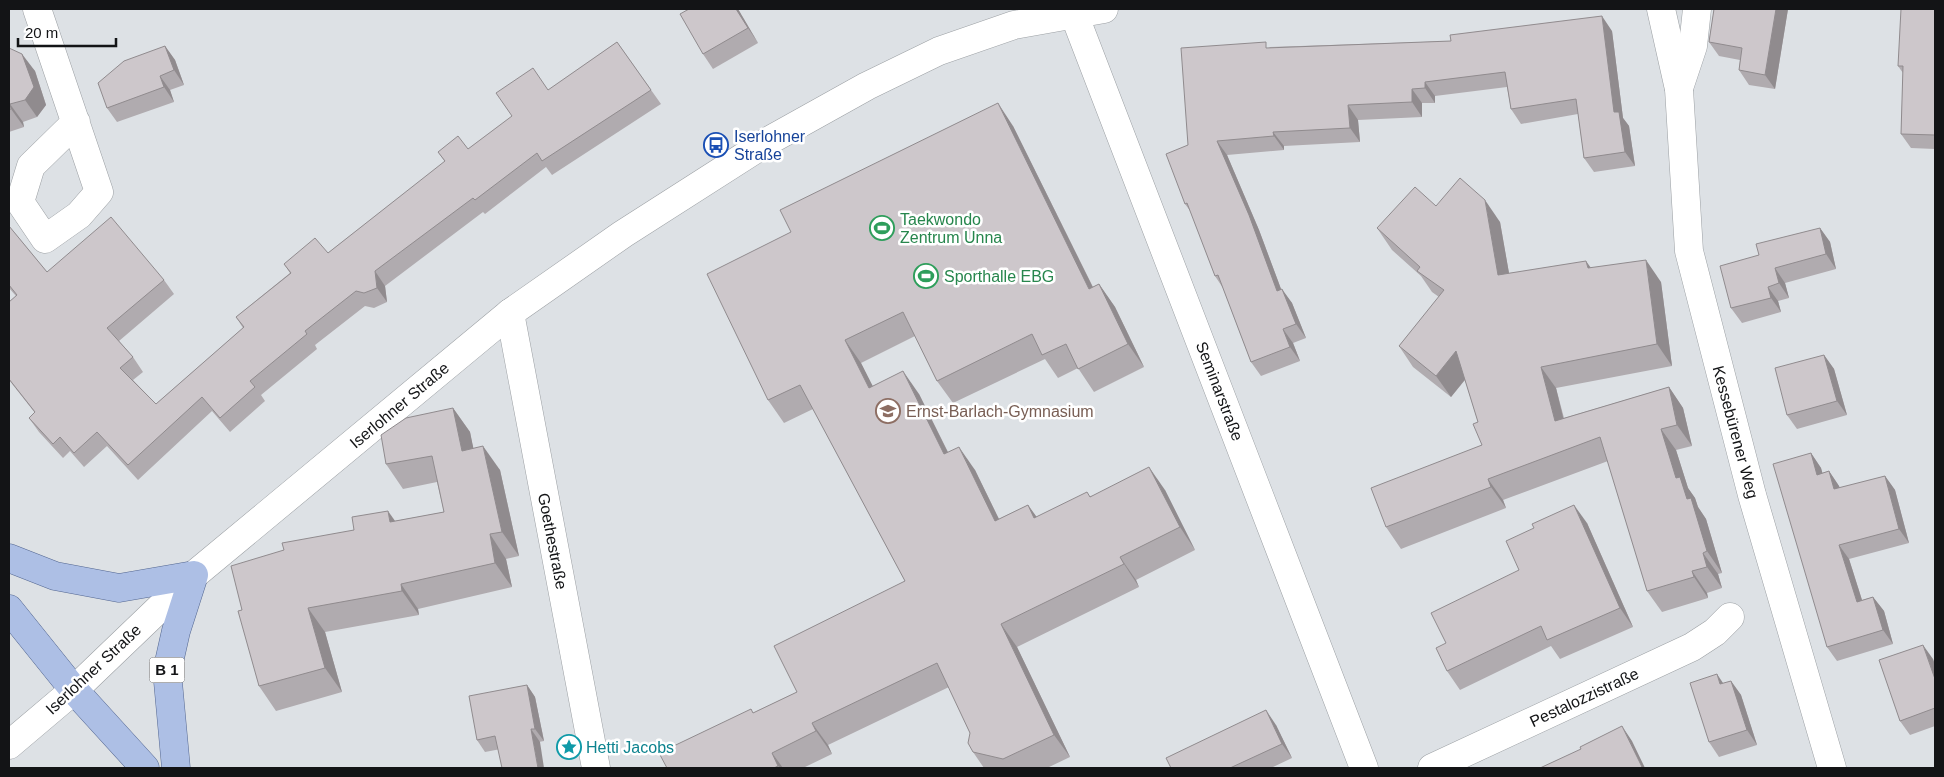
<svg xmlns="http://www.w3.org/2000/svg" width="1944" height="777" font-family="Helvetica,sans-serif">
	<rect width="100%" height="100%" fill="#dde1e5"/>
	<g fill="none" stroke-linecap="round" stroke-linejoin="round">
		<defs>
			<g id="minor">
				<path d="M 37,9 L 99,192 L 79,215 L 45,239 L 20,202 L 31,166 L 76,122"/>
				<path d="M 1074,14 L 1364,768"/>
				<path d="M 510,313 L 596,768"/>
				<path d="M 1432,768 L 1692,647 L 1715,632 L 1730,617"/>
			</g>
			<g id="secondary">
				<path d="M 1661,9 L 1679,89 L 1689,251 L 1752,495 L 1832,768"/>
				<path d="M 1679,88 L 1693,46 L 1697,9"/>
				<path d="M 9,745 L 74,690 L 194,575 L 510,313 L 623,234 L 770,140 L 867,86 L 939,51 L 1014,25 L 1104,9"/>
			</g>
			<g id="primary">
				<path d="M 9,558 L 55,576 L 119,588 L 194,575 L 176,631 L 167,671 L 176,768"/>
				<path d="M 9,609 L 74,690 L 145,768"/>
			</g>
		</defs>
		<use href="#minor" stroke="#9ca0a4" stroke-width="29"/>
		<use href="#secondary" stroke="#9ca0a4" stroke-width="29"/>
		<use href="#primary" stroke="#546791" stroke-width="29"/>
		<use href="#minor" stroke="#fff" stroke-width="28"/>
		<use href="#secondary" stroke="#fff" stroke-width="28"/>
		<use href="#primary" stroke="#adbfe5" stroke-width="28"/>
	</g>
	<g fill="#b0abaf">
		<path d="M 689,9 L 738,9 L 758,43 L 713,69 L 703,54 Z"/>
		<path d="M 1714,9 L 1788,9 L 1775,89 L 1749,85 L 1739,70 L 1740,60 L 1719,56 L 1709,42 Z"/>
		<path d="M 1935,9 L 1935,149 L 1911,148 L 1901,134 L 1903,73 L 1898,66 Z"/>
		<path d="M 1612,31 L 1623,118 L 1629,126 L 1635,166 L 1594,172 L 1584,158 L 1578,114 L 1521,124 L 1511,109 L 1507,87 L 1435,96 L 1435,103 L 1422,103 L 1422,117 L 1358,120 L 1360,142 L 1284,146 L 1284,150 L 1227,155 L 1259,230 L 1281,289 L 1292,303 L 1306,338 L 1293,343 L 1300,361 L 1261,376 L 1251,362 L 1223,288 L 1215,276 L 1191,212 L 1185,204 L 1188,145 L 1270,47 L 1451,41 Z"/>
		<path d="M 617,42 L 661,104 L 552,175 L 546,167 L 485,214 L 483,212 L 385,286 L 387,302 L 374,308 L 365,306 L 315,345 L 317,349 L 261,395 L 265,401 L 230,432 L 212,411 L 138,480 L 107,446 L 84,467 L 70,451 L 63,458 L 39,432 L 29,418 L 35,413 L 9,380 L 9,302 L 16,296 L 9,288 L 9,226 L 47,272 L 164,280 L 174,294 L 119,341 L 133,357 L 143,372 L 133,380 L 156,404 L 243,328 L 236,317 L 290,273 L 284,264 L 328,253 L 445,162 L 438,152 L 468,149 L 549,90 Z"/>
		<path d="M 165,46 L 175,60 L 184,85 L 170,90 L 174,102 L 117,122 L 107,108 Z"/>
		<path d="M 9,48 L 35,71 L 46,105 L 37,117 L 23,122 L 24,127 L 9,132 Z"/>
		<path d="M 1013,126 L 1093,287 L 1099,284 L 1115,307 L 1144,367 L 1094,392 L 1078,368 L 1058,378 L 1045,359 L 953,403 L 937,381 L 915,336 L 861,363 L 872,386 L 919,394 L 948,452 L 975,470 L 999,519 L 1028,505 L 1036,517 L 1090,496 L 1165,490 L 1195,550 L 1136,580 L 1139,587 L 1017,647 L 1070,757 L 1047,768 L 984,768 L 973,752 L 970,733 L 949,687 L 828,745 L 832,754 L 803,768 L 667,768 L 751,709 L 753,713 L 797,692 L 905,581 L 813,409 L 784,423 L 768,400 Z"/>
		<path d="M 1436,206 L 1500,222 L 1509,273 L 1591,268 L 1661,282 L 1672,366 L 1556,388 L 1564,418 L 1669,387 L 1683,408 L 1692,446 L 1676,450 L 1688,488 L 1695,498 L 1698,507 L 1706,519 L 1722,573 L 1718,574 L 1722,588 L 1707,593 L 1708,598 L 1662,612 L 1647,591 L 1608,461 L 1503,500 L 1506,508 L 1401,549 L 1386,527 L 1482,445 L 1478,422 L 1465,380 L 1451,397 L 1413,367 L 1399,346 L 1439,297 L 1432,292 L 1421,276 L 1392,250 L 1377,228 Z"/>
		<path d="M 1820,228 L 1830,242 L 1836,269 L 1785,283 L 1789,298 L 1778,301 L 1781,312 L 1742,323 L 1731,308 L 1759,255 Z"/>
		<path d="M 1824,355 L 1834,369 L 1847,415 L 1797,429 L 1787,415 Z"/>
		<path d="M 453,408 L 470,432 L 473,448 L 500,470 L 519,556 L 506,559 L 512,587 L 418,609 L 419,615 L 325,632 L 342,692 L 276,711 L 259,686 L 242,610 L 284,550 L 354,530 L 395,521 L 444,512 L 437,482 L 403,489 L 386,464 Z"/>
		<path d="M 1811,453 L 1821,468 L 1822,473 L 1829,471 L 1839,486 L 1840,488 L 1885,476 L 1895,490 L 1909,543 L 1849,559 L 1862,600 L 1873,597 L 1884,611 L 1893,644 L 1837,661 L 1827,647 Z"/>
		<path d="M 1587,523 L 1633,627 L 1560,659 L 1551,646 L 1460,690 L 1447,671 L 1446,643 L 1519,570 Z"/>
		<path d="M 1933,659 L 1935,665 L 1935,726 L 1910,735 L 1900,721 Z"/>
		<path d="M 1731,681 L 1741,695 L 1757,745 L 1719,757 L 1709,742 Z"/>
		<path d="M 527,685 L 535,697 L 544,741 L 485,752 L 477,740 Z"/>
		<path d="M 1276,725 L 1292,758 L 1271,768 L 1171,768 Z"/>
	</g>
	<g fill="#908b8e">
		<path d="M 736,9 L 738,9 L 758,43 L 748,28 Z"/>
		<path d="M 1776,9 L 1788,9 L 1775,89 L 1765,75 Z"/>
		<path d="M 1602,16 L 1612,31 L 1623,118 L 1629,126 L 1635,166 L 1625,152 L 1614,112 Z"/>
		<path d="M 165,46 L 175,60 L 184,85 L 174,70 Z"/>
		<path d="M 22,54 L 35,71 L 46,105 L 37,117 L 25,100 Z"/>
		<path d="M 160,76 L 170,90 L 174,102 L 164,87 Z"/>
		<path d="M 1425,82 L 1435,96 L 1435,103 L 1425,88 Z"/>
		<path d="M 1412,89 L 1422,103 L 1422,117 L 1412,102 Z"/>
		<path d="M 998,103 L 1013,126 L 1105,312 L 1089,289 Z"/>
		<path d="M 10,104 L 23,122 L 24,127 L 11,109 Z"/>
		<path d="M 1348,105 L 1358,120 L 1360,142 L 1350,128 Z"/>
		<path d="M 1273,132 L 1284,146 L 1284,150 L 1274,136 Z"/>
		<path d="M 1217,141 L 1227,155 L 1259,230 L 1287,305 L 1277,291 Z"/>
		<path d="M 1485,200 L 1500,222 L 1513,296 L 1498,275 Z"/>
		<path d="M 1820,228 L 1830,242 L 1836,269 L 1826,254 Z"/>
		<path d="M 1646,260 L 1661,282 L 1672,366 L 1657,344 Z"/>
		<path d="M 1586,261 L 1601,282 L 1588,268 Z"/>
		<path d="M 1775,268 L 1785,283 L 1789,298 L 1779,283 Z"/>
		<path d="M 375,271 L 385,286 L 387,302 L 377,288 Z"/>
		<path d="M 1099,284 L 1115,307 L 1144,367 L 1128,344 Z"/>
		<path d="M 1768,287 L 1778,301 L 1781,312 L 1771,298 Z"/>
		<path d="M 1282,289 L 1292,303 L 1306,338 L 1296,324 Z"/>
		<path d="M 1283,329 L 1293,343 L 1300,361 L 1290,347 Z"/>
		<path d="M 845,340 L 861,363 L 885,410 L 869,388 Z"/>
		<path d="M 1456,351 L 1471,372 L 1451,397 L 1436,376 Z"/>
		<path d="M 1824,355 L 1834,369 L 1847,415 L 1837,401 Z"/>
		<path d="M 1541,367 L 1556,388 L 1569,442 L 1555,421 Z"/>
		<path d="M 903,371 L 919,394 L 960,477 L 944,454 Z"/>
		<path d="M 1669,387 L 1683,408 L 1692,446 L 1677,425 Z"/>
		<path d="M 453,408 L 470,432 L 479,475 L 462,451 Z"/>
		<path d="M 1661,429 L 1676,450 L 1688,488 L 1695,498 L 1698,507 L 1706,519 L 1722,573 L 1707,551 L 1676,478 Z"/>
		<path d="M 483,446 L 500,470 L 519,556 L 502,532 Z"/>
		<path d="M 959,447 L 975,470 L 1011,544 L 995,521 Z"/>
		<path d="M 1811,453 L 1821,468 L 1827,489 L 1817,475 Z"/>
		<path d="M 1149,467 L 1165,490 L 1195,550 L 1180,527 Z"/>
		<path d="M 1829,471 L 1839,486 L 1844,504 L 1834,489 Z"/>
		<path d="M 1885,476 L 1895,490 L 1909,543 L 1899,529 Z"/>
		<path d="M 1488,479 L 1503,500 L 1506,508 L 1491,487 Z"/>
		<path d="M 1028,505 L 1044,527 L 1034,518 Z"/>
		<path d="M 1574,505 L 1587,523 L 1633,627 L 1620,608 Z"/>
		<path d="M 388,511 L 405,535 L 390,522 Z"/>
		<path d="M 490,534 L 506,559 L 512,587 L 495,563 Z"/>
		<path d="M 1839,545 L 1849,559 L 1867,616 L 1857,602 Z"/>
		<path d="M 1703,553 L 1718,574 L 1722,588 L 1707,567 Z"/>
		<path d="M 1120,557 L 1136,580 L 1139,587 L 1124,564 Z"/>
		<path d="M 1692,571 L 1707,593 L 1708,598 L 1694,577 Z"/>
		<path d="M 401,584 L 418,609 L 419,615 L 402,591 Z"/>
		<path d="M 1873,597 L 1884,611 L 1893,644 L 1883,630 Z"/>
		<path d="M 308,608 L 325,632 L 342,692 L 325,668 Z"/>
		<path d="M 1001,624 L 1017,647 L 1070,757 L 1054,735 Z"/>
		<path d="M 1923,645 L 1933,659 L 1935,665 L 1935,679 Z"/>
		<path d="M 1717,674 L 1727,689 L 1720,684 Z"/>
		<path d="M 1731,681 L 1741,695 L 1757,745 L 1747,730 Z"/>
		<path d="M 527,685 L 535,697 L 544,741 L 535,729 Z"/>
		<path d="M 1266,710 L 1276,725 L 1292,758 L 1282,744 Z"/>
		<path d="M 812,723 L 828,745 L 832,754 L 816,731 Z"/>
		<path d="M 1622,726 L 1632,741 L 1645,768 L 1642,768 L 1642,767 Z"/>
		<path d="M 531,729 L 540,742 L 544,768 L 538,768 Z"/>
		<path d="M 772,753 L 783,768 L 780,768 L 778,766 Z"/>
	</g>
	<g fill="#cdc7cb" stroke="#908b8e">
		<path d="M 689,9 L 736,9 L 748,28 L 703,54 L 680,14 Z"/>
		<path d="M 1714,9 L 1776,9 L 1765,75 L 1739,70 L 1742,48 L 1709,42 Z"/>
		<path d="M 1901,9 L 1935,9 L 1935,135 L 1901,134 L 1903,66 L 1898,66 Z"/>
		<path d="M 1602,16 L 1614,112 L 1619,112 L 1625,152 L 1584,158 L 1576,99 L 1511,109 L 1505,72 L 1425,82 L 1425,88 L 1412,89 L 1412,102 L 1348,105 L 1350,128 L 1273,132 L 1274,136 L 1217,141 L 1249,215 L 1277,291 L 1282,289 L 1296,324 L 1283,329 L 1290,347 L 1251,362 L 1218,275 L 1215,276 L 1187,203 L 1185,204 L 1166,154 L 1188,145 L 1181,48 L 1266,42 L 1266,48 L 1451,41 L 1450,35 Z"/>
		<path d="M 617,42 L 651,90 L 542,161 L 537,153 L 475,200 L 473,198 L 375,271 L 377,288 L 364,293 L 356,291 L 305,331 L 307,334 L 250,381 L 255,387 L 220,418 L 202,397 L 128,465 L 97,432 L 74,453 L 60,437 L 53,444 L 29,418 L 35,412 L 9,379 L 9,302 L 17,295 L 9,285 L 9,226 L 47,272 L 111,217 L 164,280 L 107,328 L 133,357 L 120,368 L 156,404 L 244,327 L 236,317 L 291,273 L 284,264 L 315,238 L 328,253 L 445,161 L 438,152 L 458,136 L 468,149 L 512,116 L 496,93 L 533,68 L 548,90 Z"/>
		<path d="M 165,46 L 174,70 L 160,76 L 164,87 L 107,108 L 98,83 L 124,61 Z"/>
		<path d="M 9,48 L 22,54 L 34,87 L 25,100 L 10,104 L 11,109 L 9,110 Z"/>
		<path d="M 998,103 L 1089,289 L 1099,284 L 1128,344 L 1078,369 L 1066,344 L 1042,355 L 1032,334 L 937,381 L 903,312 L 845,340 L 869,388 L 903,371 L 944,454 L 959,447 L 995,521 L 1028,505 L 1034,518 L 1087,492 L 1090,497 L 1149,467 L 1180,527 L 1120,557 L 1124,564 L 1001,624 L 1054,735 L 1003,759 L 973,752 L 968,743 L 970,733 L 937,663 L 812,723 L 816,731 L 772,753 L 778,766 L 774,768 L 667,768 L 659,753 L 751,709 L 753,713 L 797,692 L 774,646 L 905,581 L 800,385 L 768,400 L 707,274 L 791,232 L 780,210 Z"/>
		<path d="M 1460,178 L 1485,200 L 1498,275 L 1586,261 L 1588,268 L 1646,260 L 1657,344 L 1541,367 L 1555,421 L 1669,387 L 1677,425 L 1661,429 L 1676,478 L 1680,477 L 1687,499 L 1691,498 L 1707,551 L 1703,553 L 1707,567 L 1692,571 L 1694,577 L 1647,591 L 1600,437 L 1488,479 L 1491,487 L 1386,527 L 1371,488 L 1482,445 L 1473,424 L 1478,422 L 1456,351 L 1436,376 L 1399,346 L 1444,290 L 1417,271 L 1420,267 L 1377,228 L 1415,187 L 1436,206 Z"/>
		<path d="M 1820,228 L 1826,254 L 1775,268 L 1779,283 L 1768,287 L 1771,298 L 1731,308 L 1720,266 L 1759,255 L 1756,244 Z"/>
		<path d="M 1824,355 L 1837,401 L 1787,415 L 1775,368 Z"/>
		<path d="M 453,408 L 462,451 L 483,446 L 502,532 L 490,534 L 495,563 L 401,584 L 402,591 L 308,608 L 325,668 L 259,686 L 238,611 L 242,610 L 231,566 L 284,550 L 282,543 L 354,530 L 352,517 L 388,511 L 390,522 L 444,512 L 432,456 L 386,464 L 381,435 L 406,418 Z"/>
		<path d="M 1811,453 L 1817,475 L 1829,471 L 1834,489 L 1885,476 L 1899,529 L 1839,545 L 1857,602 L 1873,597 L 1883,630 L 1827,647 L 1773,464 Z"/>
		<path d="M 1574,505 L 1620,608 L 1547,640 L 1541,626 L 1447,671 L 1436,648 L 1446,643 L 1431,613 L 1519,570 L 1506,541 L 1534,528 L 1532,524 Z"/>
		<path d="M 1923,645 L 1935,679 L 1935,708 L 1900,721 L 1879,660 Z"/>
		<path d="M 1717,674 L 1720,684 L 1731,681 L 1747,730 L 1709,742 L 1690,683 Z"/>
		<path d="M 527,685 L 535,729 L 531,729 L 538,768 L 502,768 L 495,736 L 477,740 L 469,696 Z"/>
		<path d="M 1266,710 L 1282,744 L 1230,768 L 1171,768 L 1166,758 Z"/>
		<path d="M 1622,726 L 1642,767 L 1639,768 L 1540,768 L 1581,749 L 1580,747 Z"/>
	</g>
	<defs>
		<symbol id="bus-ring" viewBox="-11 -11 22 22"><circle r="9.5" fill="#fff" stroke="#1a4fb4" stroke-width="1.5"/><path d="M-5-6H5V4H4V6H2V4H-2V6H-4V4H-5ZM-3.5-4V0h7V-4ZM-3.5 1.2v1.5H-2V1.2ZM2 1.2v1.5H3.5V1.2Z" fill="#1a4fb4"/></symbol>
		<symbol id="stadium-ring" viewBox="-11 -11 22 22"><circle r="9.5" fill="#fff" stroke="#2e9e5b" stroke-width="1.5"/><path d="M0-5a6.5 5 0 1 0 0 10a6.5 5 0 1 0 0-10ZM-3.5-1.8h7v3.6h-7Z" fill="#2e9e5b"/></symbol>
		<symbol id="school-ring" viewBox="-11 -11 22 22"><circle r="9.5" fill="#fff" stroke="#8d6e63" stroke-width="1.5"/><path d="M0-5L7-2L0 1L-7-2ZM-4 1L0 2.5L4 1V4Q0 6-4 4Z" fill="#8d6e63"/></symbol>
		<symbol id="sight-ring" viewBox="-11 -11 22 22"><circle r="9.5" fill="#fff" stroke="#0f9aa8" stroke-width="1.5"/><path d="M0-6L1.8-2.2L6-1.7L2.9 1.2L3.7 5.4L0 3.3L-3.7 5.4L-2.9 1.2L-6-1.7L-1.8-2.2Z" fill="#0f9aa8"/></symbol>
	</defs>
	<g fill-rule="evenodd">
		<use href="#bus-ring" x="702" y="131" width="28" height="28"/>
		<use href="#stadium-ring" x="868" y="214" width="28" height="28"/>
		<use href="#stadium-ring" x="912" y="262" width="28" height="28"/>
		<use href="#school-ring" x="874" y="397" width="28" height="28"/>
		<use href="#sight-ring" x="555" y="733" width="28" height="28"/>
	</g>
	<g text-anchor="middle" stroke-width="5" stroke-linejoin="round" paint-order="stroke">
		<rect fill="#fff" stroke="#5a5a5c" stroke-width="1" x="149.5" y="657.5" width="35" height="25" rx="4"/>
		<g font-size="15" font-weight="bold" fill="#131416">
			<text x="167" y="675">B 1</text>
		</g>
		<g font-size="16" fill="#164399" stroke="#fff" text-anchor="start">
			<text x="734" y="142">Iserlohner<tspan x="734" dy="18">Straße</tspan></text>
		</g>
		<g font-size="16" fill="#27864d" stroke="#fff" text-anchor="start">
			<text x="900" y="225">Taekwondo<tspan x="900" dy="18">Zentrum Unna</tspan></text>
			<text x="944" y="282">Sporthalle EBG</text>
		</g>
		<g font-size="16" fill="#131416" stroke="#fff">
			<text transform="translate(1220 391) rotate(69)" y="6">Seminarstraße</text>
			<text transform="translate(399 405) rotate(-40)" y="6">Iserlohner Straße</text>
			<text transform="translate(1736 432) rotate(75)" y="6">Kessebürener Weg</text>
			<text transform="translate(553 541) rotate(79)" y="6">Goethestraße</text>
			<text transform="translate(93 669) rotate(-43)" y="6">Iserlohner Straße</text>
			<text transform="translate(1584 697) rotate(-25)" y="6">Pestalozzistraße</text>
		</g>
		<g font-size="16" fill="#785e54" stroke="#fff" text-anchor="start">
			<text x="906" y="417">Ernst-Barlach-Gymnasium</text>
		</g>
		<g font-size="16" fill="#0d838f" stroke="#fff" text-anchor="start">
			<text x="586" y="753">Hetti Jacobs</text>
		</g>
	</g>
	<rect width="1944" height="777" fill="none" stroke="#131416" stroke-width="20"/>
	<path d="M18 38v8h98v-8" fill="none" stroke="#131416" stroke-width="2.5"/>
	<text x="25" y="38" font-size="15" fill="#131416" stroke="#ffffff" stroke-width="4" paint-order="stroke">20 m</text>
</svg>
